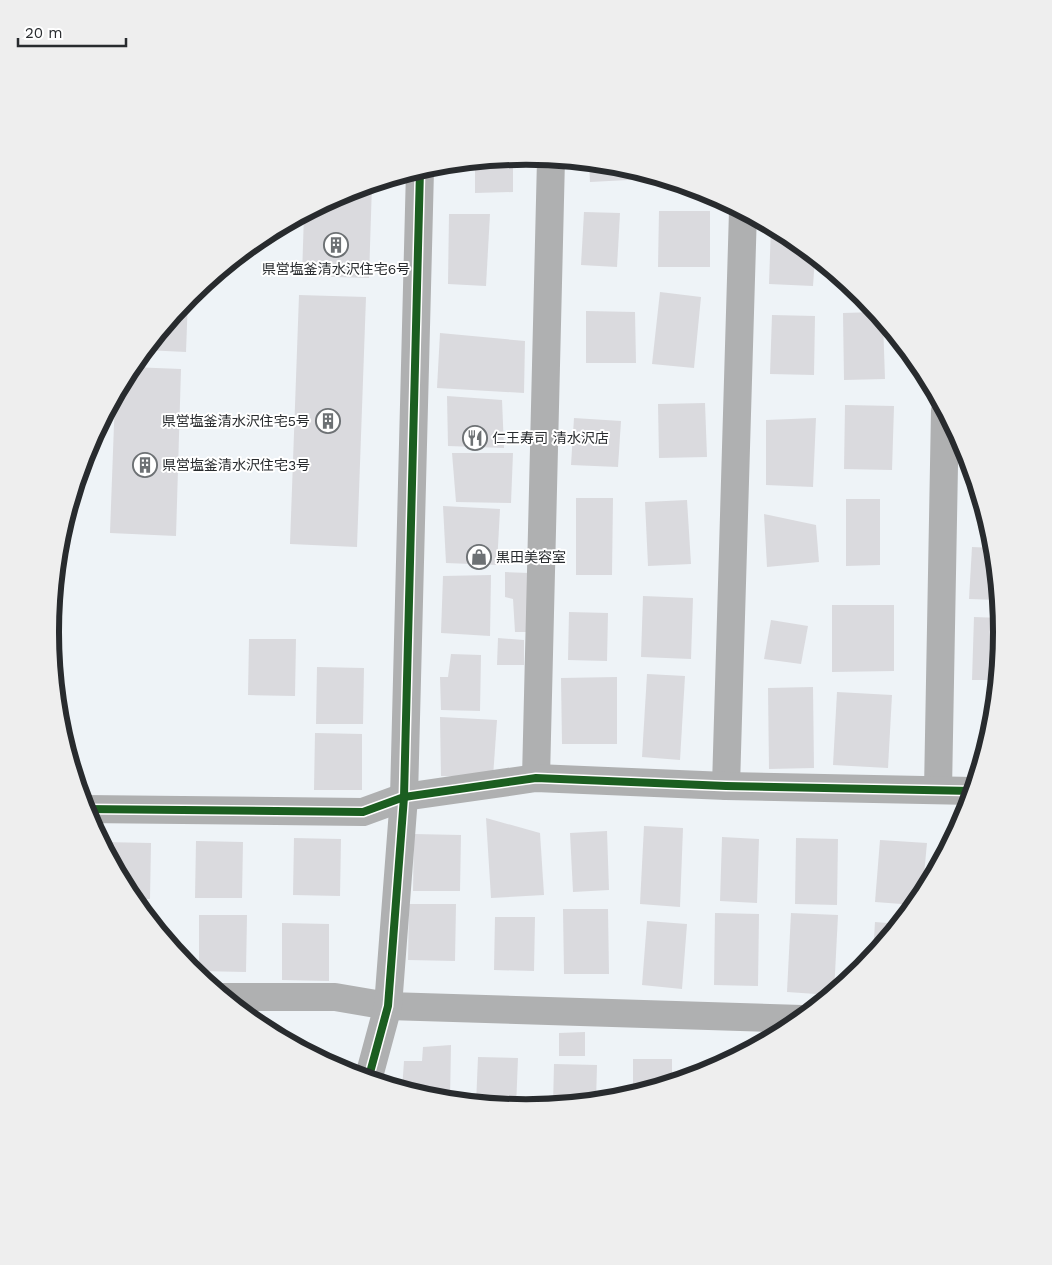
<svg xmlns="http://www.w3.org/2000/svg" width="1052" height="1265" font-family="'Work Sans','Noto Sans JP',sans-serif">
	<rect width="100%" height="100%" fill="#eef3f7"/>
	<g fill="#dadade">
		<path d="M 513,158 L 513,192 L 475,193 L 475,162 Z"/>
		<path d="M 589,163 L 619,166 L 647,174 L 647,179 L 590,182 Z"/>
		<path d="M 372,184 L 369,278 L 302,276 L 304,214 L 344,193 Z"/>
		<path d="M 659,211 L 710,211 L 710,267 L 658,267 Z"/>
		<path d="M 584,212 L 620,213 L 617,267 L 581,265 Z"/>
		<path d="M 449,214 L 490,214 L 486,286 L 448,284 Z"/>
		<path d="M 771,226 L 791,237 L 815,257 L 813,286 L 769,284 Z"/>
		<path d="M 660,292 L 701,297 L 694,368 L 652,364 Z"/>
		<path d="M 299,295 L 366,297 L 357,547 L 290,544 Z"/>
		<path d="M 188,298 L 186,352 L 145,350 Z"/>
		<path d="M 586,311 L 635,312 L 636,363 L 586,363 Z"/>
		<path d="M 876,312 L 883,321 L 885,379 L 844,380 L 843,313 Z"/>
		<path d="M 772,315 L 815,316 L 814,375 L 770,374 Z"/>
		<path d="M 440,333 L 525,341 L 524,393 L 437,388 Z"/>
		<path d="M 131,367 L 181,369 L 176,536 L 110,533 L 115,397 Z"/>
		<path d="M 447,396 L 502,400 L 504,448 L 448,446 Z"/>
		<path d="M 705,403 L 707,457 L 659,458 L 658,404 Z"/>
		<path d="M 845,405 L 894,406 L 892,470 L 844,469 Z"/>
		<path d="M 574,418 L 621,421 L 618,467 L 571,465 Z"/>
		<path d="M 816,418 L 813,487 L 766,485 L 766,420 Z"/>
		<path d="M 452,453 L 513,453 L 511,503 L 456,502 Z"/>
		<path d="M 576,498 L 613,498 L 612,575 L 576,575 Z"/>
		<path d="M 846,499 L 880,499 L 880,565 L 846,566 Z"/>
		<path d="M 687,500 L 691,564 L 648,566 L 645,502 Z"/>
		<path d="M 443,506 L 500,509 L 497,565 L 446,563 Z"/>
		<path d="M 983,508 L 988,523 L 982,523 Z"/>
		<path d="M 764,514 L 816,525 L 819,562 L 767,567 Z"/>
		<path d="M 972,547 L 994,548 L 999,600 L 969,599 Z"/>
		<path d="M 505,572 L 529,573 L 530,632 L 515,632 L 513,599 L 505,597 Z"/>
		<path d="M 491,575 L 490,636 L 441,633 L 443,576 Z"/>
		<path d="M 643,596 L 693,598 L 691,659 L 641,657 Z"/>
		<path d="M 832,605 L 894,605 L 894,671 L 832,672 Z"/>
		<path d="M 569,612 L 608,613 L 607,661 L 568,660 Z"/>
		<path d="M 974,617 L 1001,618 L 1002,632 L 997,680 L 972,680 Z"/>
		<path d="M 771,620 L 808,626 L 801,664 L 764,659 Z"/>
		<path d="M 498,638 L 524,640 L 524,665 L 497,665 Z"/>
		<path d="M 249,639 L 296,639 L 295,696 L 248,695 Z"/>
		<path d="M 451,654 L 481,655 L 480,711 L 441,710 L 440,677 L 448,677 Z"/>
		<path d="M 317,667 L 364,668 L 363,724 L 316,724 Z"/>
		<path d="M 647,674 L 685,676 L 680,760 L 642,757 Z"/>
		<path d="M 617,677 L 617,744 L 562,744 L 561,678 Z"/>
		<path d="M 993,686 L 997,686 L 993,720 L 992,720 Z"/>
		<path d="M 813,687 L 814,768 L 769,769 L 768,688 Z"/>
		<path d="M 837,692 L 892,695 L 888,768 L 833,765 Z"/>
		<path d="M 440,717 L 497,720 L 493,777 L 441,776 Z"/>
		<path d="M 315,733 L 362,734 L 362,790 L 314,790 Z"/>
		<path d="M 486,818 L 540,833 L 544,895 L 491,898 Z"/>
		<path d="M 644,826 L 683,828 L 680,907 L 640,904 Z"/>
		<path d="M 607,831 L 609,890 L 573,892 L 570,833 Z"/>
		<path d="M 414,834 L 461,835 L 460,891 L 413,891 Z"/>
		<path d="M 722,837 L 759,839 L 757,903 L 720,901 Z"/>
		<path d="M 294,838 L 341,839 L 340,896 L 293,895 Z"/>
		<path d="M 796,838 L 838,839 L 837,905 L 795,904 Z"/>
		<path d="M 880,840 L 927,843 L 922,896 L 915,905 L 875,902 Z"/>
		<path d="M 196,841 L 243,842 L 242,898 L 195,898 Z"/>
		<path d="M 103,842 L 151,843 L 150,899 L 132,899 L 130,897 L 103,847 Z"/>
		<path d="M 409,904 L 456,904 L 455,961 L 408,960 Z"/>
		<path d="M 563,909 L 608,909 L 609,974 L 564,974 Z"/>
		<path d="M 715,913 L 759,914 L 758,986 L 714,985 Z"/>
		<path d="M 791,913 L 838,915 L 834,993 L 831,995 L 787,992 Z"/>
		<path d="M 199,915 L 247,915 L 246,972 L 199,971 Z"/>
		<path d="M 495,917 L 535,917 L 534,971 L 494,970 Z"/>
		<path d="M 647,921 L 687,924 L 682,989 L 642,985 Z"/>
		<path d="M 875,922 L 900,924 L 873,956 Z"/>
		<path d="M 282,923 L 329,924 L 329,981 L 282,980 Z"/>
		<path d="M 585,1032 L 585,1056 L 559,1056 L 559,1033 Z"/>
		<path d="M 451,1045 L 450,1101 L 433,1099 L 402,1090 L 404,1061 L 422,1061 L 423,1047 Z"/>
		<path d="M 478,1057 L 518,1058 L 516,1108 L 476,1104 Z"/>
		<path d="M 633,1059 L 672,1059 L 672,1083 L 633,1095 Z"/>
		<path d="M 554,1064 L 597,1065 L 596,1102 L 553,1106 Z"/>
	</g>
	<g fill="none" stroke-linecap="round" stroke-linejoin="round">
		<g stroke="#afb0b1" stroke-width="28">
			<path d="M 536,778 L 551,159"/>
			<path d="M 726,786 L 743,211"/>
			<path d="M 938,790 L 945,411"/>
			<path d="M 84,809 L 363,812 L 404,797 L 536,778 L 726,786 L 973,791"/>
			<path d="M 223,997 L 335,997 L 388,1006 L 802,1019"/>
			<path d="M 368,1080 L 388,1006 L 404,797 L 420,170"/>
		</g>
		<defs>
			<g id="cycleway">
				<path d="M 84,809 L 363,812 L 404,797 L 536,778 L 726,786 L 973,791"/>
				<path d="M 368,1080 L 388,1006 L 404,797 L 420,170"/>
			</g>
		</defs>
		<use href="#cycleway" stroke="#fff" stroke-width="11"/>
		<use href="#cycleway" stroke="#1b5e20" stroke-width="8"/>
	</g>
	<defs>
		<symbol id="building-ring" viewBox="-11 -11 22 22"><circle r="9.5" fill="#fff" stroke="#6d7174" stroke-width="1.5"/><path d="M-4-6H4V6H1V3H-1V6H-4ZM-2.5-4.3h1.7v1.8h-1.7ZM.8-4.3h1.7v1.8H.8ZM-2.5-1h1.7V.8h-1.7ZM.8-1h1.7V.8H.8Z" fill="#6d7174"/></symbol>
		<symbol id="restaurant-ring" viewBox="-11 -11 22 22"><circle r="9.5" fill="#fff" stroke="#6d7174" stroke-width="1.5"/><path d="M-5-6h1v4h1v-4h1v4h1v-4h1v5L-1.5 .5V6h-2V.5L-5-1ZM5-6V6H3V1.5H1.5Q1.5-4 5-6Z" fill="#6d7174"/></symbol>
		<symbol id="shop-ring" viewBox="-11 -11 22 22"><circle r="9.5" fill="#fff" stroke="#6d7174" stroke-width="1.5"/><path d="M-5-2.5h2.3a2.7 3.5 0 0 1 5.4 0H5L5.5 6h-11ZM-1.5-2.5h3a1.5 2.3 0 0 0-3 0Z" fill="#6d7174"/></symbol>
	</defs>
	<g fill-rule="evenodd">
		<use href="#building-ring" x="322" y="231" width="28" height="28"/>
		<use href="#building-ring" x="314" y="407" width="28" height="28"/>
		<use href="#restaurant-ring" x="461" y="424" width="28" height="28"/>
		<use href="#building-ring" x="131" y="451" width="28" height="28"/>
		<use href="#shop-ring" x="465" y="543" width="28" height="28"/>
	</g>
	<g text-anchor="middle" stroke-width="4" stroke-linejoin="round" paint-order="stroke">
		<g font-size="14" fill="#282b2e" stroke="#fff" text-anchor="start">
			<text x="336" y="274" text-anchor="middle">県営塩釜清水沢住宅6号</text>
			<text x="310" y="426" text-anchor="end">県営塩釜清水沢住宅5号</text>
			<text x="492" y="443">仁王寿司 清水沢店</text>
			<text x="162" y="470">県営塩釜清水沢住宅3号</text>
			<text x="496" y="562">黒田美容室</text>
		</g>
	</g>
	<path d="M0 0H1052V1265H0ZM59 632a467 467 0 1 1 934 0a467 467 0 1 1-934 0Z" fill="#eee" fill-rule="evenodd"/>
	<path fill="none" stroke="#282b2e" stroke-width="6" d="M59 632a467 467 0 1 1 934 0a467 467 0 1 1-934 0Z"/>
	<path d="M18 38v8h108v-8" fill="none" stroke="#282b2e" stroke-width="2.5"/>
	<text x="25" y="38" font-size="15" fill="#282b2e" stroke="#ffffff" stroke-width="4" paint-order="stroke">20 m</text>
</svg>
